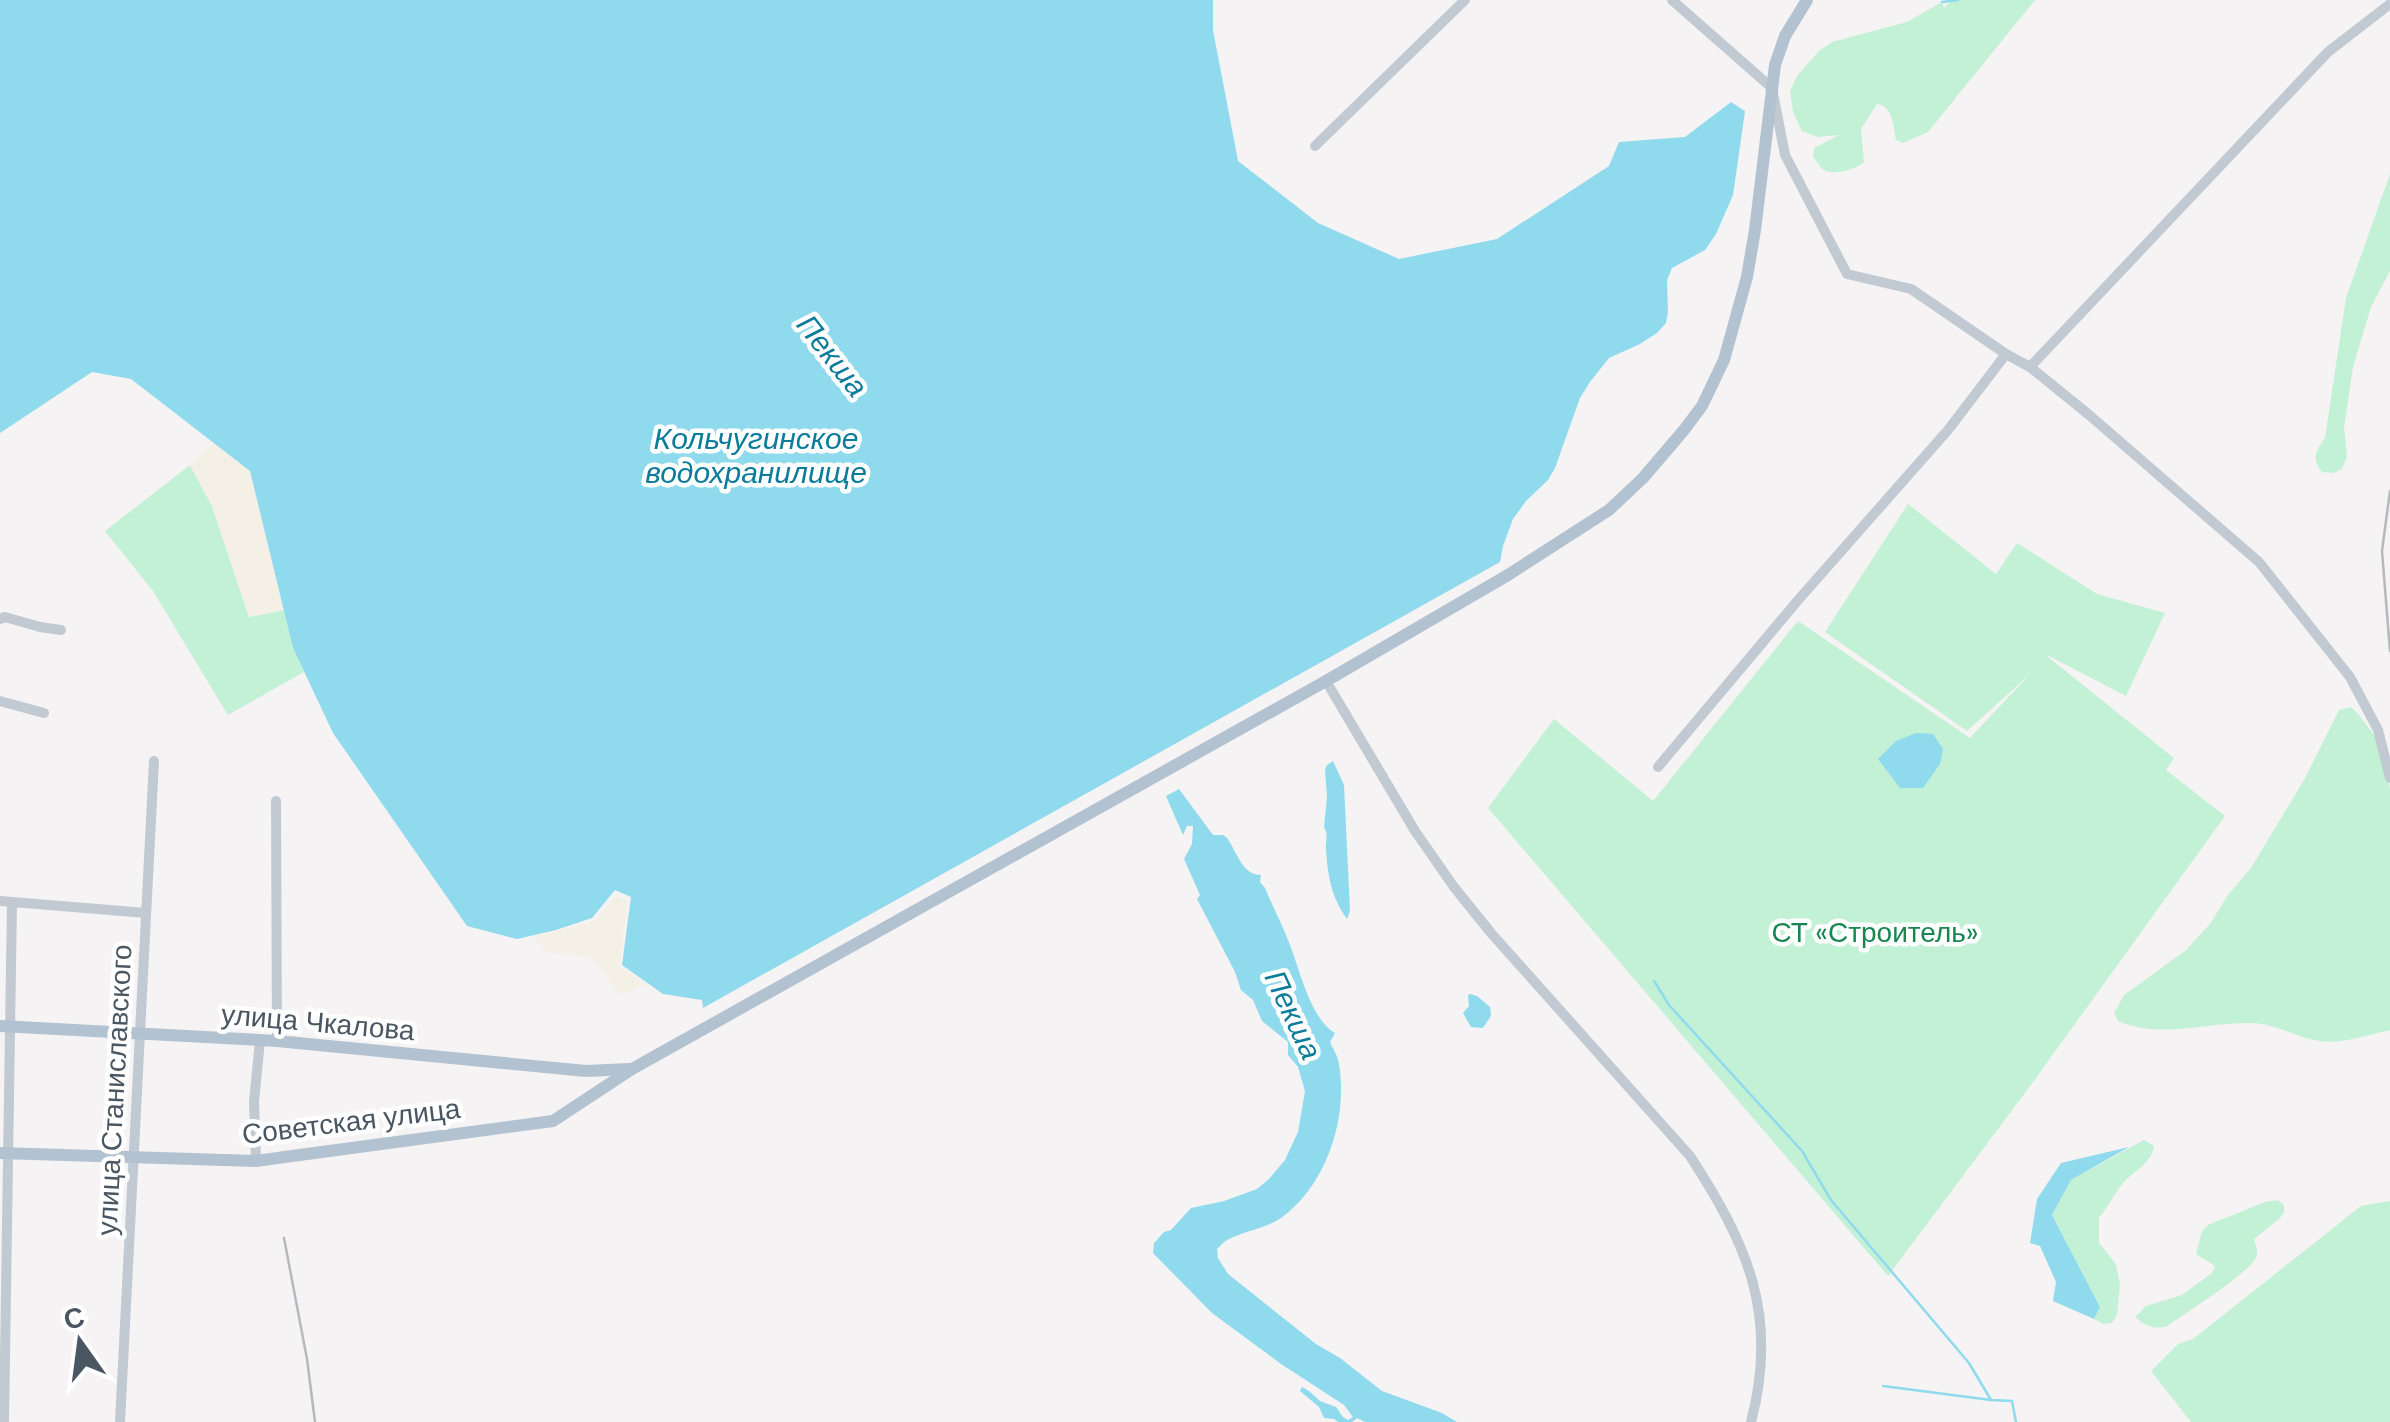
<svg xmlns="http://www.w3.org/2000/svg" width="2390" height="1422" font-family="'DM Sans',sans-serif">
	<rect width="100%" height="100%" fill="#f5f3f3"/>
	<g fill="#c3f1d5">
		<path d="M 1952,0 L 2035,0 L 1928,132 L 1903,143 L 1896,140 C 1893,126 1893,106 1877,104 L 1861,129 L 1864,162 C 1857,169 1834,176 1824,170 C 1821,169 1815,159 1813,157 L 1814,148 L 1839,135 L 1817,137 L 1802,131 L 1793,112 L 1790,91 L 1797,76 L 1819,51 L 1832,42 L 1907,22 L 1942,2 L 1944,8 Z"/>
		<path d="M 2390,174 L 2390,271 L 2371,307 L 2353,367 L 2344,428 L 2347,457 L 2342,469 L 2333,473 L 2322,472 C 2311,458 2316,451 2325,438 L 2346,298 Z"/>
		<path d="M 190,465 L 212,506 L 249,617 L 284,610 L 293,648 L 304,672 L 228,715 L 153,591 L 105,531 Z"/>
		<path d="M 1908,504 L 1996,574 L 2017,543 L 2097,594 L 2165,613 L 2126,696 L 2049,656 L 2048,657 L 2174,758 L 2166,770 L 2225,816 L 2033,1082 L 1888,1276 L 1488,808 L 1554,719 L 1653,801 L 1798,621 L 1970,738 L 2030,674 L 1967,731 L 1825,632 Z"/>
		<path d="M 2351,707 L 2359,715 L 2379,742 L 2390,789 L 2390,1030 C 2366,1035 2339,1046 2314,1040 C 2291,1035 2272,1022 2248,1023 C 2203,1023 2160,1039 2118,1021 L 2114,1013 L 2124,995 L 2185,951 L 2210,924 L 2228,895 L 2251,868 L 2304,780 L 2339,710 Z"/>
		<path d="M 2144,1140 L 2154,1146 C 2152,1163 2134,1171 2123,1183 C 2114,1194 2108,1207 2099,1218 L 2099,1243 L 2116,1264 L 2120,1285 L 2117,1314 L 2112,1323 L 2103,1324 L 2094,1319 L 2100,1307 L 2052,1215 L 2071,1180 Z"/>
		<path d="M 2278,1200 L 2284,1205 L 2284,1212 L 2280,1218 L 2254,1239 C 2255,1244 2258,1249 2257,1255 C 2255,1270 2182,1315 2167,1326 C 2154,1330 2145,1326 2135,1317 L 2146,1306 L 2182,1295 L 2212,1273 L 2215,1266 L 2196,1254 L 2202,1231 L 2208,1225 L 2265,1202 Z"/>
		<path d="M 2390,1201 L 2390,1422 L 2191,1422 L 2151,1371 L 2178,1344 L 2193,1339 L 2361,1206 Z"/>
	</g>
	<g fill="#f5f0e5">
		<path d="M 214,443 L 250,471 L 284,610 L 249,617 L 212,506 L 190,465 Z"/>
		<path d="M 616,896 L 627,900 L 620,966 L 646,985 L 621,996 L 592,957 L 544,951 L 535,937 L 595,921 Z"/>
	</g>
	<g fill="#90daee">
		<path d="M 0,0 L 1213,0 L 1213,30 L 1238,161 L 1318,223 L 1399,259 L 1497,239 L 1609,166 L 1619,142 L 1685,137 L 1731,102 L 1745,111 L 1733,195 L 1716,234 L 1705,250 L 1672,268 L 1667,280 L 1668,312 L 1666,323 L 1657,333 L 1640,344 L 1609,358 L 1590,382 L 1580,398 L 1555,468 L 1548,480 L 1526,501 L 1513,519 L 1503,546 L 1500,562 L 703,1008 L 702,1000 L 663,994 L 622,965 L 631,897 L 615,890 L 592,918 L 556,930 L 517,939 L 467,926 L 333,733 L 293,648 L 250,471 L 131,379 L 92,372 L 0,433 Z"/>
		<path d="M 1916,733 L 1933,734 L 1943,749 L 1940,764 L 1923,788 L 1900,788 L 1878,759 L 1896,741 Z"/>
		<path d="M 1333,761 L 1344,785 L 1350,911 L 1347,919 C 1331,896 1328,877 1326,850 C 1325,840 1329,837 1324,827 L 1327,797 L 1325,769 L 1327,765 Z"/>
		<path d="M 1179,789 L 1213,835 L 1223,835 L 1227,838 C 1237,852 1242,875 1261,875 L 1260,882 L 1265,888 C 1272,905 1281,922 1288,940 C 1299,966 1310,1019 1335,1033 L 1330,1042 C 1333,1049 1338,1056 1339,1064 C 1348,1118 1327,1185 1281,1218 C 1263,1230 1241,1231 1224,1242 L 1217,1249 L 1218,1258 L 1228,1274 L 1316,1344 L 1340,1358 L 1382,1391 L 1442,1413 L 1457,1422 L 1365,1422 L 1357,1418 L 1352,1422 L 1338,1422 L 1334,1419 L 1324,1418 L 1319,1407 L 1300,1391 L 1302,1387 L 1309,1391 L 1320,1401 L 1336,1407 L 1343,1417 L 1348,1420 L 1353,1417 L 1344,1405 L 1281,1364 L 1212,1313 L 1153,1253 L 1154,1243 L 1164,1232 L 1171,1230 L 1191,1208 L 1224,1201 L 1257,1189 L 1269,1179 L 1285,1160 L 1298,1132 L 1305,1091 L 1298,1067 L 1288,1055 L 1288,1042 L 1262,1021 L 1253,1000 L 1241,990 L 1235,972 L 1197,899 L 1200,895 L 1184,859 L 1192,844 L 1193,826 L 1187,826 L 1183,835 L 1166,796 Z"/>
		<path d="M 1470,994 L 1477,996 L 1490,1007 L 1491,1016 L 1483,1028 L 1471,1027 L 1463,1013 L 1469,1006 L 1468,995 Z"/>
		<path d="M 2129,1147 L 2071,1180 L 2052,1215 L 2100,1307 L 2094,1319 L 2053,1301 L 2056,1282 L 2040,1246 L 2030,1243 L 2037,1199 L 2061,1163 Z"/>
	</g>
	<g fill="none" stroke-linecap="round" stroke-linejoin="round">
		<g stroke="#90daee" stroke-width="2.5">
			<path d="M 1942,2 L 1958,0"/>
			<path d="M 1654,981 L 1669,1005 L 1802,1151 L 1831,1200 L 1969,1363 L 1991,1400 L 2012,1401 L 2016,1422"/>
			<path d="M 1883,1386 L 1991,1400"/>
		</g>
		<g stroke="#c1cad2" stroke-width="10">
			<path d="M 1672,0 L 1772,88 L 1785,155 L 1847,274 L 1911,289 L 2006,354 L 2030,367 L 2088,414 L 2259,562 L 2350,677 L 2378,730 L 2390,778"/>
			<path d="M 1315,146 L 1465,0"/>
			<path d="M 2030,367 L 2328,52 L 2390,4"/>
			<path d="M 0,619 L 5,617 L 40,627 L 61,630"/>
			<path d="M 1326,681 L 1415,831 L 1454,887 L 1491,933 L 1690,1156 C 1748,1245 1779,1316 1751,1422"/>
			<path d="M 0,701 L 44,713"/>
			<path d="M 1658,767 L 1799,599 L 1948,430 L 2006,354"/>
			<path d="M 276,801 L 277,1041"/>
			<path d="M 0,901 L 146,913"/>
			<path d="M 256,1161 L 254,1101 L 260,1041"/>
			<path d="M 4,1422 L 12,902"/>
			<path d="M 120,1422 L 154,761"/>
		</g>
		<g stroke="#b3c2d1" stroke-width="12">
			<path d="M 0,1026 L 277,1041 L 586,1071 L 629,1069"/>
			<path d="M 0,1153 L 256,1161 L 292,1156 L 553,1121 L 632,1069 L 1326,681 L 1508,575 L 1609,510 L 1643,478 L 1684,430 L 1702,406 L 1724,360 L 1747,277 L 1755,230 L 1775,65 L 1785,36 L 1807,0"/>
		</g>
		<g stroke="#b5b8bd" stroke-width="2.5">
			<path d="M 2390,491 L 2382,551 L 2390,651"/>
			<path d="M 284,1238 L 307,1359 L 315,1422"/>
		</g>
	</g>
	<g text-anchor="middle" stroke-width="9" stroke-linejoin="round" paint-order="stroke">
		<g font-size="28" fill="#17864f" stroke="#fff">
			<text x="1875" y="942">СТ «Строитель»</text>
		</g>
		<g font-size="28" fill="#4a5661" stroke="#fff">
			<text transform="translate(318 1022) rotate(5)" y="10">улица Чкалова</text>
			<text transform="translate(114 1090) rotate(-87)" y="10">улица Станиславского</text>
			<text transform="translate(351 1121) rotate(-7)" y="10">Советская улица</text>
		</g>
		<g font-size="30" font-style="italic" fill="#0c7c9b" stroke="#fff">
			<text transform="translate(832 356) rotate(52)" y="10">Пекша</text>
			<text x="756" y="449">Кольчугинское<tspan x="756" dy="34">водохранилище</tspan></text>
			<text transform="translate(1293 1015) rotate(65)" y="10">Пекша</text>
		</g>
	</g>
	<g transform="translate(80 1342) rotate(346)" stroke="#ffffff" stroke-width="8" paint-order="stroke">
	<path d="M0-8L18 38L0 25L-18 38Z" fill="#4a5661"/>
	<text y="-15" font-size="28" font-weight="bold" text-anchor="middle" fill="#4a5661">С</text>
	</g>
</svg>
